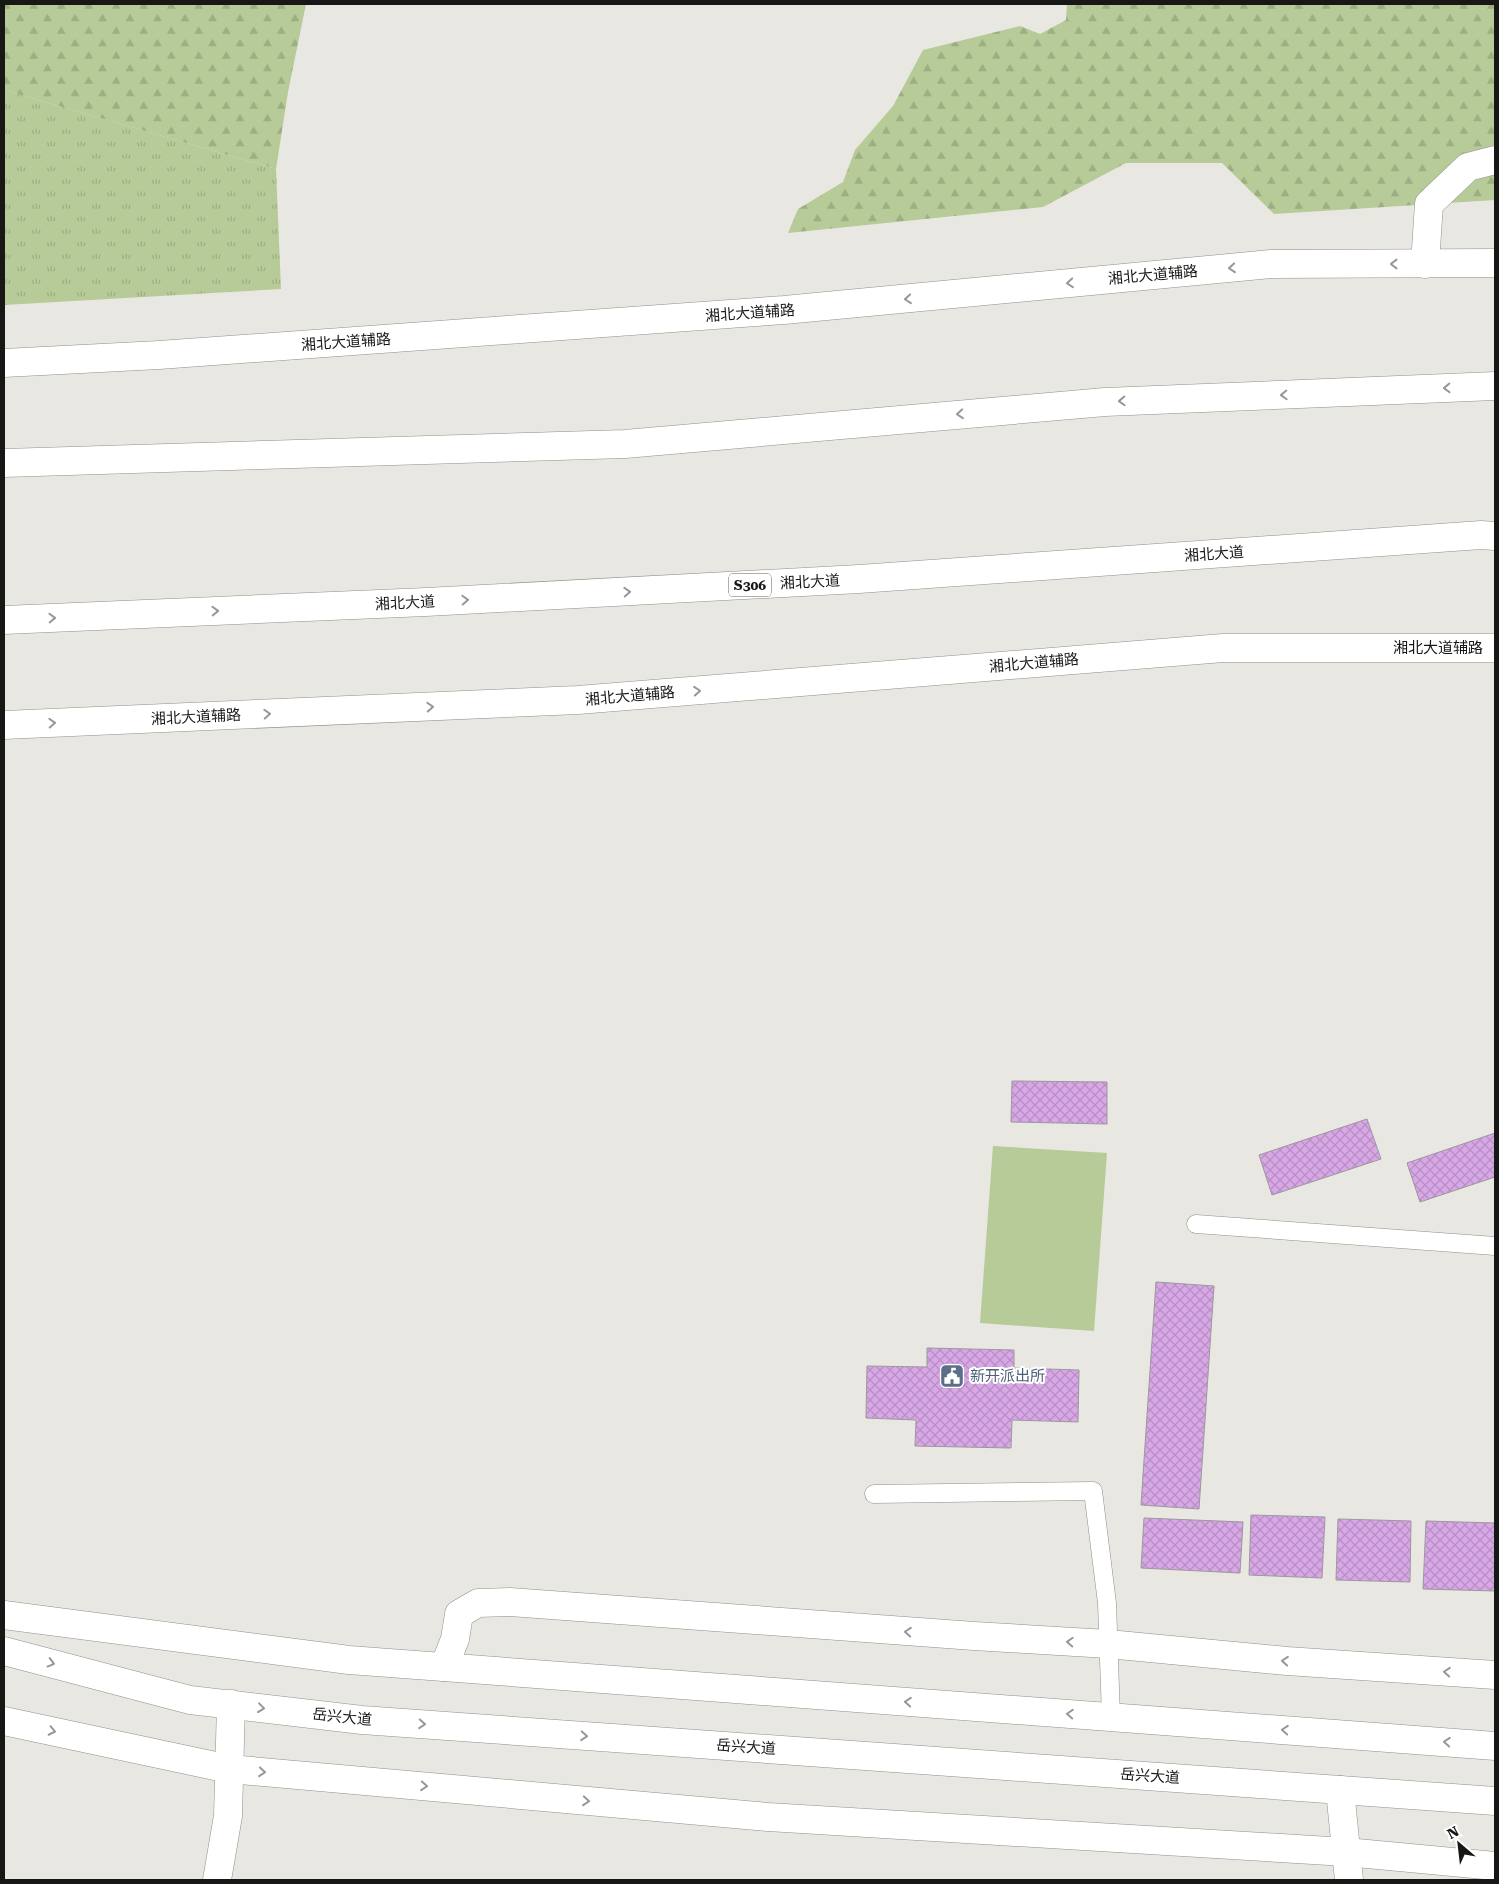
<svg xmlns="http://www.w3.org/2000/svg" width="1499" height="1884" font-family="'Roboto Serif','Noto Sans SC',serif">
	<defs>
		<pattern id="grass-tufts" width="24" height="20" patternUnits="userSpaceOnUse" patternTransform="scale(1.25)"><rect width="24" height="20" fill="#b6cb98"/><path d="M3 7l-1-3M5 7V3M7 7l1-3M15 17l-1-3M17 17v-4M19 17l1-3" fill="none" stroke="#9cae82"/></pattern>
		<pattern id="forest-firs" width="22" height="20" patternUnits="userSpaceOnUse" patternTransform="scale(1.25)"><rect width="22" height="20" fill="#b6cb98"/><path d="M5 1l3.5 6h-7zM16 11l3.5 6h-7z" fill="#9cae82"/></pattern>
		<pattern id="building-cross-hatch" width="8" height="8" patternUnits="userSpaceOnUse" patternTransform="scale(1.25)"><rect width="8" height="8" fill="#d7a7e6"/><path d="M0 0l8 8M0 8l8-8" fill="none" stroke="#b88fc4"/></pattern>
	</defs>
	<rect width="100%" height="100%" fill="#e8e7e1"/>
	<path fill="url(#grass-tufts)" d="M 4,90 L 276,169 L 281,289 L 4,305 Z"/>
	<g fill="url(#forest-firs)">
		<path d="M 4,4 L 306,4 L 288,92 L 276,169 L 4,90 Z"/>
		<path d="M 1067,4 L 1495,4 L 1495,200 L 1274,214 L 1222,163 L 1126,163 L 1043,207 L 788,233 L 798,209 L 843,182 L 855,150 L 893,106 L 923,50 L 1020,26 L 1040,34 L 1066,20 Z"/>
	</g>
	<path fill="#b6cb98" d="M 993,1146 L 1107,1153 L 1094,1331 L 980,1323 Z"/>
	<g fill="url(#building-cross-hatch)" stroke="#9c989d">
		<path d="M 1012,1081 L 1107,1082 L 1107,1124 L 1011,1122 Z"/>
		<path d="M 1367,1119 L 1381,1159 L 1272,1195 L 1259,1155 Z"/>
		<path d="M 1495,1133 L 1495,1177 L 1420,1202 L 1407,1163 Z"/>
		<path d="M 1156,1282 L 1214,1286 L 1199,1509 L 1141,1505 Z"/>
		<path d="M 927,1348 L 1014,1350 L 1014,1368 L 1079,1370 L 1078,1422 L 1012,1420 L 1011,1448 L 915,1446 L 916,1420 L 866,1418 L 867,1366 L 927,1367 Z"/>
		<path d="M 1251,1515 L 1325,1517 L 1322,1578 L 1249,1575 Z"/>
		<path d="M 1144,1518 L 1243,1522 L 1240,1573 L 1141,1568 Z"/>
		<path d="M 1338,1519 L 1411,1521 L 1410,1582 L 1336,1580 Z"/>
		<path d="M 1426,1521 L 1495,1523 L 1495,1591 L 1423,1589 Z"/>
	</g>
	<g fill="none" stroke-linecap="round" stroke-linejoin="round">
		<defs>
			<g id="lane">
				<path d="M 1196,1224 L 1495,1246"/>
				<path d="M 874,1494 L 1093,1491 L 1107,1603 L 1111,1717"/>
			</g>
			<g id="street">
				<path d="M 1425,264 L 1429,204 L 1468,167 L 1495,160"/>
				<path d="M 1340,1790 L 1349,1880"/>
				<path d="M 217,1880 L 228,1816 L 231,1704"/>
			</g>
			<g id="secondary">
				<path d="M 4,725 L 578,700 L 1223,648 L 1495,648"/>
				<path d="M 444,1667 L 455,1639 L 459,1614 L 478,1603 L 510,1602 L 974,1636 L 1108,1644 L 1287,1661 L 1495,1675"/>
				<path d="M 4,1721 L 229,1769 L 768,1817 L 1346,1852 L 1495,1866"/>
			</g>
			<g id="primary">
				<path d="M 4,363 L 159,355 L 784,310 L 1271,264 L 1495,263"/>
				<path d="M 4,463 L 625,444 L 1105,402 L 1495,386"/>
				<path d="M 4,620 L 426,602 L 859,579 L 1481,535 L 1495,536"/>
				<path d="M 4,1615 L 349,1660 L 1495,1746"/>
				<path d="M 4,1651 L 190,1700 L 362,1720 L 1495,1801"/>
			</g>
		</defs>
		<use href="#lane" stroke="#908f8a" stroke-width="19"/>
		<use href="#street" stroke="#908f8a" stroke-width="29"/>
		<use href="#secondary" stroke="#908f8a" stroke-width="29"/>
		<use href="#primary" stroke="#908f8a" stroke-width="29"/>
		<use href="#lane" stroke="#fff" stroke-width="18"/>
		<use href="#street" stroke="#fff" stroke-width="28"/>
		<use href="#secondary" stroke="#fff" stroke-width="28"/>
		<use href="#primary" stroke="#fff" stroke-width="28"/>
	</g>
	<defs><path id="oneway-chevron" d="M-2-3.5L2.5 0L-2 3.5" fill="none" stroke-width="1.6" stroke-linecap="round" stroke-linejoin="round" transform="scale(1.25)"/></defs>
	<g stroke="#979796">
		<use href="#oneway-chevron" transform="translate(1394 264) rotate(180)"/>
		<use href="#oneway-chevron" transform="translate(1232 268) rotate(175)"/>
		<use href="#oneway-chevron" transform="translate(1070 283) rotate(175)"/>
		<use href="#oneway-chevron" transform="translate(908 299) rotate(175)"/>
		<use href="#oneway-chevron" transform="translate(1447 388) rotate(178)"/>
		<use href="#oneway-chevron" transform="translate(1284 395) rotate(178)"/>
		<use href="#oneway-chevron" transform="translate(1122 401) rotate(178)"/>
		<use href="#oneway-chevron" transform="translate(960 414) rotate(175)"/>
		<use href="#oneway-chevron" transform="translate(627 592) rotate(-3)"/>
		<use href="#oneway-chevron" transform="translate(465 600) rotate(-3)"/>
		<use href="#oneway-chevron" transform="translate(215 611) rotate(-2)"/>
		<use href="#oneway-chevron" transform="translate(52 618) rotate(-2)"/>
		<use href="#oneway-chevron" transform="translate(697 691) rotate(-5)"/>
		<use href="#oneway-chevron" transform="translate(430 707) rotate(-3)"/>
		<use href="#oneway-chevron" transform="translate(267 714) rotate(-3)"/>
		<use href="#oneway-chevron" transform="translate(52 723) rotate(-3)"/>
		<use href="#oneway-chevron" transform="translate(908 1632) rotate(-176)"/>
		<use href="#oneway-chevron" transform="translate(1070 1642) rotate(-177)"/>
		<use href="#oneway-chevron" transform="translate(1285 1661) rotate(-175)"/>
		<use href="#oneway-chevron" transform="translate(51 1663) rotate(15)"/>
		<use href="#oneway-chevron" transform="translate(1447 1672) rotate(-176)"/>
		<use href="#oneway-chevron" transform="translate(908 1702) rotate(-176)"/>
		<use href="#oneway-chevron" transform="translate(261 1708) rotate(7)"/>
		<use href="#oneway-chevron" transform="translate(1070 1714) rotate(-176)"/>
		<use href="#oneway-chevron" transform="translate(422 1724) rotate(4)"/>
		<use href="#oneway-chevron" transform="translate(1285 1730) rotate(-176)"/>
		<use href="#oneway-chevron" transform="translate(52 1731) rotate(12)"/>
		<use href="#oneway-chevron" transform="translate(584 1736) rotate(4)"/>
		<use href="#oneway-chevron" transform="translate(1447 1742) rotate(-176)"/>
		<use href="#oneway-chevron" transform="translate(262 1772) rotate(5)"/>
		<use href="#oneway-chevron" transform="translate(424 1786) rotate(5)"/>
		<use href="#oneway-chevron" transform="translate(586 1801) rotate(5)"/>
	</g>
	<defs>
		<symbol id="civic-square" viewBox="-11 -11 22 22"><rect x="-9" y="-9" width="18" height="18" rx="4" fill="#5c6f8a" stroke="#fff"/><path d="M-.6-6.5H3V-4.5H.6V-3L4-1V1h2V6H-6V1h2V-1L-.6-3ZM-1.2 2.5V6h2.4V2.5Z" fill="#fff"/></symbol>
	</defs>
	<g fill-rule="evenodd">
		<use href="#civic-square" x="938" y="1362" width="28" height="28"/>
	</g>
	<g text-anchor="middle" stroke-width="4" stroke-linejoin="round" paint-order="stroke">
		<rect fill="#fff" stroke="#5d5d5b" stroke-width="1" x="729" y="573.5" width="42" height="23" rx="4"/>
		<g font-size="14" font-weight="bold" fill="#171715">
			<text x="750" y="590">S306</text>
		</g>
		<g font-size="15" fill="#171715" stroke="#fff">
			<text transform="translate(1153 275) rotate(-5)" y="5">湘北大道辅路</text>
			<text transform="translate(750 313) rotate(-4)" y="5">湘北大道辅路</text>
			<text transform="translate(346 342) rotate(-4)" y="5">湘北大道辅路</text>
			<text transform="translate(1214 554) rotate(-4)" y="5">湘北大道</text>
			<text transform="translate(810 582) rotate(-3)" y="5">湘北大道</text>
			<text transform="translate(405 603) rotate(-3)" y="5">湘北大道</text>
			<text x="1438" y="653">湘北大道辅路</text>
			<text transform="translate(1034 663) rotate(-5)" y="5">湘北大道辅路</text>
			<text transform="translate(630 696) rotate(-5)" y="5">湘北大道辅路</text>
			<text transform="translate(196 717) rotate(-3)" y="5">湘北大道辅路</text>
			<text transform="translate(342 1717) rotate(6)" y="5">岳兴大道</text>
			<text transform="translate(746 1747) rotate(4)" y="5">岳兴大道</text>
			<text transform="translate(1150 1776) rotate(4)" y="5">岳兴大道</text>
		</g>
		<g font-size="15" fill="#4e5e75" stroke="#fff" text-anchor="start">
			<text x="970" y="1381">新开派出所</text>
		</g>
	</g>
	<rect width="1499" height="1884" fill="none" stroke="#171715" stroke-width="10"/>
	<g transform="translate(1459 1844) rotate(332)" stroke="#ffffff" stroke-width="4" paint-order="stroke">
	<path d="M0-4L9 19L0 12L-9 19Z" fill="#171715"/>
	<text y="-8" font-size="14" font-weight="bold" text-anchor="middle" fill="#171715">N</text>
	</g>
</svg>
